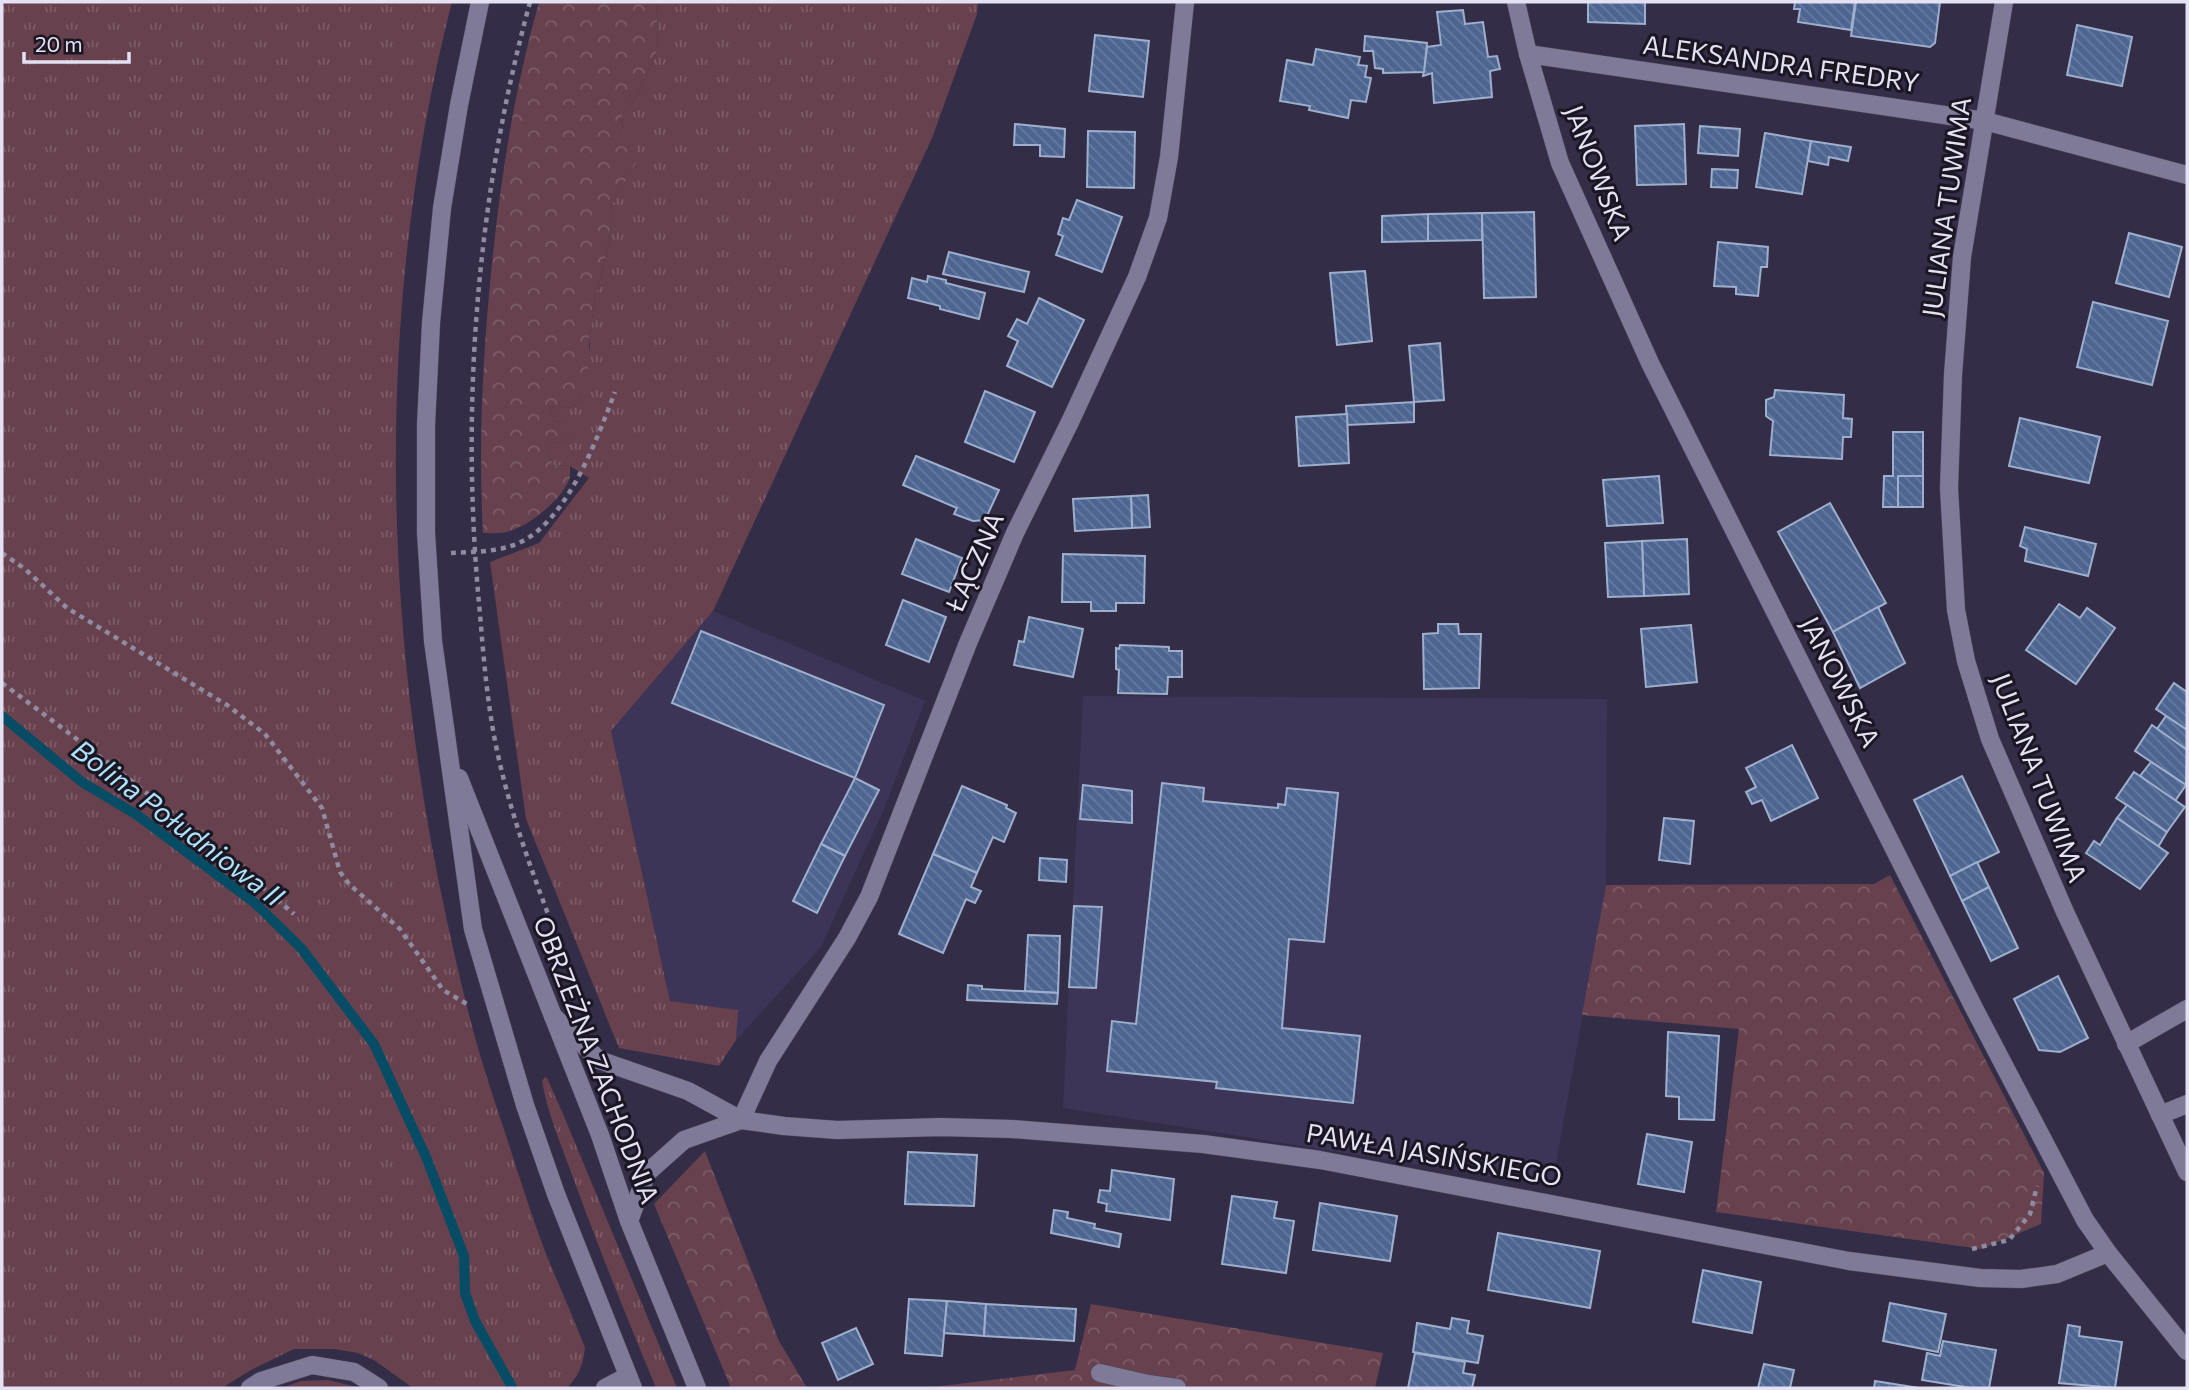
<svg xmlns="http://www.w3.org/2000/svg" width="2189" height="1390" font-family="Commissioner,sans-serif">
	<defs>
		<pattern id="grass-tufts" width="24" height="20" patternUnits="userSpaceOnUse" patternTransform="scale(1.75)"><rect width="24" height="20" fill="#67414e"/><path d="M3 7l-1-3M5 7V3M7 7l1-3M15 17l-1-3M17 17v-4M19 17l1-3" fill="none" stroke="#7d5c68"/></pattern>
		<pattern id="forest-crowns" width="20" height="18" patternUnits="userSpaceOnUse" patternTransform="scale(1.75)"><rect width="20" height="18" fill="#67414e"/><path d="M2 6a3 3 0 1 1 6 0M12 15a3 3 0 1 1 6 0" fill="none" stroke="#7d5c68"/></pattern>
		<pattern id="building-back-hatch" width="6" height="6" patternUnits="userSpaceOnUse" patternTransform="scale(1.75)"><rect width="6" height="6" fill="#4d6590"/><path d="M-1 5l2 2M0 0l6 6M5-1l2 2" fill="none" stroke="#667ba0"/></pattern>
	</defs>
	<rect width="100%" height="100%" fill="#332d47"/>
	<g fill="#3d3557">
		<path d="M 713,611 L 925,701 L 884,809 L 821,947 L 736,1040 L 737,1010 L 670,1001 L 611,731 Z"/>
		<path d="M 1083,696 L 1607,699 L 1606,885 L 1552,1186 L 1063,1108 Z"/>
	</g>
	<g fill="url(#grass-tufts)">
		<path d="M 2,2 L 452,2 C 375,301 381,620 447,921 C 458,970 469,1020 484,1068 C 494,1101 506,1134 516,1167 C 525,1193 533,1220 543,1246 C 556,1280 572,1313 585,1348 C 583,1365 579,1376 567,1388 L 413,1388 L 374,1360 L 358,1353 L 334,1349 L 294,1349 L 251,1370 L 222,1388 L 2,1388 Z"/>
		<path d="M 656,2 L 978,2 L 977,14 L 932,138 L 713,611 L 611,731 L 670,1001 L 738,1010 L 736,1040 L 719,1066 L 619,1048 L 526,819 L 490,562 L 539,543 L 589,478 L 570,466 L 553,465 L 548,453 L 549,445 L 569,439 L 569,423 L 554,421 L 550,407 L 557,406 L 570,408 L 580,401 L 590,346 L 589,338 L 596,294 L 609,243 L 613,203 L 637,160 L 623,131 L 622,115 L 637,96 L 657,51 L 658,29 Z"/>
		<path d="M 545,1077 L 547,1078 L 563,1114 L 677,1388 L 656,1388 C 628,1320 600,1252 575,1183 C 563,1149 548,1116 542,1081 Z"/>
		<path d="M 328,1380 L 360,1388 L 282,1388 L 301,1381 Z"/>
	</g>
	<g fill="url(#forest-crowns)">
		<path d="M 539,2 L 656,2 L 658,29 L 657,51 L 637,96 L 622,115 L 623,131 L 637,144 L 637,161 L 613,203 L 609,243 L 596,294 L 589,338 L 589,364 L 580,401 L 570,408 L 557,406 L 550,407 L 554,421 L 569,423 L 571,428 L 569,439 L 549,445 L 548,453 L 553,465 L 570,466 C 570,470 570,474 570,477 C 564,498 530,525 510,531 C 502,534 492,533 483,533 C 478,442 483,353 492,263 C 501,175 515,87 539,2 Z"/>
		<path d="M 1890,875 L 2044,1173 L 2041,1224 L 1981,1249 L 1716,1212 L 1739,1029 L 1582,1015 L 1606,885 L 1874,884 Z"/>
		<path d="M 705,1151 L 779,1341 L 807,1388 L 731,1388 L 654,1204 Z"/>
		<path d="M 1091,1304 L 1383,1353 L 1375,1388 L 925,1388 L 1075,1370 Z"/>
	</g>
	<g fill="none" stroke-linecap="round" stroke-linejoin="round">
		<path stroke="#064c65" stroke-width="10" d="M 2,716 L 82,782 L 137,815 L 255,903 L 301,948 L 374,1044 L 426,1157 L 464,1256 L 465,1293 L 475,1321 L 512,1387"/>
	</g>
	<g fill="url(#building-back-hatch)" stroke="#9eafcd" stroke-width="2">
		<path d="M 1588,2 L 1645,2 L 1645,24 L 1588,22 Z"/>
		<path d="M 1795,2 L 1855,2 L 1851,30 L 1798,22 L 1800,9 L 1794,9 Z"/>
		<path d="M 1856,2 L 1940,2 L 1935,43 L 1930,47 L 1851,36 Z"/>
		<path d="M 1463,10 L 1465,24 L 1483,22 L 1488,57 L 1497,56 L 1500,69 L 1490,71 L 1492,97 L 1434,103 L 1432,73 L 1423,76 L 1427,47 L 1441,45 L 1437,12 Z"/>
		<path d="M 2077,25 L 2132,37 L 2122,86 L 2067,75 Z"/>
		<path d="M 1095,35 L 1149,41 L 1143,97 L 1089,91 Z"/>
		<path d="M 1365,36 L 1427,43 L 1424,72 L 1383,73 L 1383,69 L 1375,68 L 1373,51 L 1364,51 Z"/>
		<path d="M 1316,49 L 1360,57 L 1358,65 L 1367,66 L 1365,77 L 1371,78 L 1366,102 L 1351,100 L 1348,118 L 1309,110 L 1310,106 L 1280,101 L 1287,60 L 1313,65 Z"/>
		<path d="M 1015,124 L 1065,129 L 1064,157 L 1040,156 L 1040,145 L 1014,145 Z"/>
		<path d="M 1684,124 L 1686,184 L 1637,185 L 1635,126 Z"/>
		<path d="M 1700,126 L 1740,129 L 1738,156 L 1698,153 Z"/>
		<path d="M 1088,131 L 1135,132 L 1134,188 L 1087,187 Z"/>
		<path d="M 1765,133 L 1811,141 L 1802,194 L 1756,187 Z"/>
		<path d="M 1811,141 L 1851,147 L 1848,161 L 1829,157 L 1828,165 L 1808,161 Z"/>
		<path d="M 1712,169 L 1738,170 L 1737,188 L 1711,187 Z"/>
		<path d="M 1077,200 L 1122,217 L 1102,272 L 1056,255 L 1063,236 L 1058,234 L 1063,218 L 1069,220 Z"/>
		<path d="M 1534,212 L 1536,297 L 1484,298 L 1482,213 Z"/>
		<path d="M 1482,213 L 1482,240 L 1428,241 L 1428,214 Z"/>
		<path d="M 1428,214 L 1428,241 L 1382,242 L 1382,216 Z"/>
		<path d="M 2129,233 L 2182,247 L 2169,297 L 2116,283 Z"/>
		<path d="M 1718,242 L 1768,247 L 1767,267 L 1761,267 L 1758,296 L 1736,294 L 1736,287 L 1714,286 Z"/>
		<path d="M 949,252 L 1029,272 L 1024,292 L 943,274 Z"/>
		<path d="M 1365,271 L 1372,341 L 1337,345 L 1330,273 Z"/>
		<path d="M 928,276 L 946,280 L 946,283 L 985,293 L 979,319 L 940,309 L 940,306 L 908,298 L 912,278 L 927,282 Z"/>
		<path d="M 1039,298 L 1084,320 L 1052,387 L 1007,366 L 1018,341 L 1008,336 L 1017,319 L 1027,324 Z"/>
		<path d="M 2093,302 L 2168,321 L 2152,385 L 2077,367 Z"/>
		<path d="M 1440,343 L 1444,400 L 1414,402 L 1409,346 Z"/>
		<path d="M 1775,390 L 1844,395 L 1843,418 L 1852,419 L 1851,437 L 1843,437 L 1842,459 L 1770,455 L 1773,421 L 1766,416 L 1766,400 L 1774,397 Z"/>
		<path d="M 985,391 L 1035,412 L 1014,462 L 965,442 Z"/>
		<path d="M 1414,402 L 1414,422 L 1347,425 L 1346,406 Z"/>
		<path d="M 1347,414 L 1349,463 L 1299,466 L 1296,417 Z"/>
		<path d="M 2020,418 L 2100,437 L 2089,483 L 2009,466 Z"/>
		<path d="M 1893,432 L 1923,432 L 1923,476 L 1898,476 L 1898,507 L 1883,507 L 1884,476 L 1893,476 Z"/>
		<path d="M 916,456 L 999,490 L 985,520 L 973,521 L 954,514 L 957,508 L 903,485 Z"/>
		<path d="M 1659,476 L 1663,523 L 1607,526 L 1603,480 Z"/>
		<rect x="1898" y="476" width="25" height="31"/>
		<path d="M 1148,495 L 1150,527 L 1132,528 L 1131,496 Z"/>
		<path d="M 1131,496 L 1132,528 L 1075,531 L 1073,499 Z"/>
		<path d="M 1830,503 L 1886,603 L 1833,632 L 1778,532 Z"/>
		<path d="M 2025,527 L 2096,544 L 2088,576 L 2025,561 L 2027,549 L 2020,546 Z"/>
		<path d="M 916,539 L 962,558 L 949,592 L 902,574 Z"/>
		<path d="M 1687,539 L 1689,594 L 1644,596 L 1642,541 Z"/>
		<path d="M 1642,541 L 1644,596 L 1608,597 L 1605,543 Z"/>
		<path d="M 1063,554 L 1145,556 L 1144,603 L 1116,603 L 1116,611 L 1091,611 L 1091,602 L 1062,602 Z"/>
		<path d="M 903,600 L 946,617 L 929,662 L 886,645 Z"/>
		<path d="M 2059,604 L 2080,618 L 2087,608 L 2115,628 L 2076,684 L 2026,650 Z"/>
		<path d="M 1878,607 L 1905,663 L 1860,688 L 1833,632 Z"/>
		<path d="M 1029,617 L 1083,629 L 1073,677 L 1014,665 L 1019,641 L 1024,642 Z"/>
		<path d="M 1438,624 L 1458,624 L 1459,634 L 1481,634 L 1479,688 L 1424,689 L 1423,634 L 1438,633 Z"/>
		<path d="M 1691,625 L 1697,682 L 1646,687 L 1641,629 Z"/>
		<path d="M 701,631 L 884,705 L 855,778 L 672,703 Z"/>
		<path d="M 1120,645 L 1169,647 L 1169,651 L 1182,651 L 1182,677 L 1168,677 L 1167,694 L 1118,693 L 1119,670 L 1116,669 L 1116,648 L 1119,649 Z"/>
		<path d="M 2174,683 L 2187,692 L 2187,730 L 2156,709 Z"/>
		<path d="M 2166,716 L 2187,730 L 2187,750 L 2157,729 Z"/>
		<path d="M 2152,725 L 2187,750 L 2186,785 L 2135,751 Z"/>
		<path d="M 1792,745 L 1818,798 L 1771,821 L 1762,800 L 1752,804 L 1746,792 L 1756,787 L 1746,768 Z"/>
		<path d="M 2151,762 L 2186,785 L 2175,801 L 2140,776 Z"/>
		<path d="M 2134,772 L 2185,807 L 2167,832 L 2116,798 Z"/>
		<path d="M 1962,776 L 1999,852 L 1950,876 L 1914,800 Z"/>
		<path d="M 855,778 L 879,790 L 845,856 L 821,844 Z"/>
		<path d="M 1162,783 L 1204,788 L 1203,801 L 1278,808 L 1278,804 L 1285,805 L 1287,788 L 1338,793 L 1324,942 L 1289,939 L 1282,1028 L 1360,1036 L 1353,1103 L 1216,1088 L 1217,1082 L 1107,1071 L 1112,1021 L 1136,1024 Z"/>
		<path d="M 1083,785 L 1132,791 L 1132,823 L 1080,819 Z"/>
		<path d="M 962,786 L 1007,805 L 1006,808 L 1016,813 L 1004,842 L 993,837 L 977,873 L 933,854 Z"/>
		<path d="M 2127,805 L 2167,832 L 2158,847 L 2117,818 Z"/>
		<path d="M 1664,818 L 1694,821 L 1690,864 L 1659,860 Z"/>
		<path d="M 2117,818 L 2168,853 L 2140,889 L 2086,853 L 2094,841 L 2100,845 Z"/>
		<path d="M 821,844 L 845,856 L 817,913 L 793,901 Z"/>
		<path d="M 933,854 L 977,873 L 971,887 L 981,891 L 975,903 L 966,899 L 943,953 L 899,934 Z"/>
		<path d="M 1040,858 L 1067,860 L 1066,882 L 1039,880 Z"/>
		<path d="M 1977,862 L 1989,887 L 1962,901 L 1950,876 Z"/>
		<path d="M 1989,887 L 2018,948 L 1991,961 L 1962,901 Z"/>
		<path d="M 1074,906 L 1102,907 L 1096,988 L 1069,987 Z"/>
		<path d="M 1028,935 L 1060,936 L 1058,993 L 1025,991 Z"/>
		<path d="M 2058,976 L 2088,1038 L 2060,1052 L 2039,1050 L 2014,999 Z"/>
		<path d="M 968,985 L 982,986 L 982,989 L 1058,993 L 1057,1004 L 967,1000 Z"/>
		<path d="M 1668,1032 L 1719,1036 L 1714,1120 L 1679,1119 L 1679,1097 L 1666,1096 Z"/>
		<path d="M 1647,1134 L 1692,1142 L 1684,1192 L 1638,1184 Z"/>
		<path d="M 908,1152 L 977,1155 L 974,1206 L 905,1204 Z"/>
		<path d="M 1112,1170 L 1174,1179 L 1170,1220 L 1106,1211 L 1107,1204 L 1098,1202 L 1100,1190 L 1110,1191 Z"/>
		<path d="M 1232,1196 L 1277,1202 L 1274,1218 L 1294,1221 L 1286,1273 L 1222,1264 Z"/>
		<path d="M 1320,1203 L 1397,1216 L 1390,1261 L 1313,1250 Z"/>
		<path d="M 1054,1210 L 1068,1212 L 1067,1218 L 1095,1224 L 1094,1228 L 1121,1234 L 1119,1247 L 1051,1233 Z"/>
		<path d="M 1498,1233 L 1600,1251 L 1590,1308 L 1488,1290 Z"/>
		<path d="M 1703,1270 L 1761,1282 L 1752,1333 L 1693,1322 Z"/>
		<path d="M 909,1299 L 947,1301 L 942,1356 L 905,1353 Z"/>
		<path d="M 947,1301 L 986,1304 L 984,1336 L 944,1333 Z"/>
		<path d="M 1890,1303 L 1946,1314 L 1938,1352 L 1883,1341 Z"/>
		<path d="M 986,1304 L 1076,1309 L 1074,1341 L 984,1336 Z"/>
		<path d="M 1452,1318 L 1469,1321 L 1467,1333 L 1483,1336 L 1478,1363 L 1413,1352 L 1417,1323 L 1450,1329 Z"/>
		<path d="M 2068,1325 L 2080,1327 L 2079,1336 L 2122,1342 L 2115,1388 L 2059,1383 Z"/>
		<path d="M 856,1328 L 873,1364 L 838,1380 L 822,1343 Z"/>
		<path d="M 1943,1341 L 1996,1350 L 1989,1388 L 1971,1388 L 1922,1380 L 1927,1353 L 1940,1356 Z"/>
		<path d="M 1415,1353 L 1465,1362 L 1463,1373 L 1475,1375 L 1472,1388 L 1408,1388 Z"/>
		<path d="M 1764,1364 L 1794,1370 L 1790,1388 L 1758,1388 Z"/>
		<path d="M 1875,1381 L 1919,1388 L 1874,1388 Z"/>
	</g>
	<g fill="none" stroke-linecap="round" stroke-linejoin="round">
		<defs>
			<g id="minor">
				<path d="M 480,2 L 459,105 L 442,208 L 431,323 L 426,425 L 426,533 L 433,641 L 473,929 L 525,1105 L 556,1194 L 633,1388"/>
				<path d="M 1516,2 L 1528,54 L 1560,163 L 1650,363 L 1974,1008 L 2085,1220 L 2108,1253 L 2187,1351"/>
				<path d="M 2004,2 L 1962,257 L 1953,375 L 1949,488 L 1956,610 L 1966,661 L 1990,739 L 2065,912 L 2187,1172"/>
				<path d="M 1528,54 L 1985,121 L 2187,175"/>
				<path d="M 459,778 L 600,1135 L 629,1221 L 697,1388"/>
				<path d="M 553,1016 L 599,1060 L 688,1091 L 741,1120 L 784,1126 L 837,1130 L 941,1127 L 1012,1129 L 1203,1144 L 1320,1160 L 1849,1261 L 1980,1278 L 2021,1279 L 2057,1274 L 2108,1253"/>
				<path d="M 2126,1044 L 2187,1009"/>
				<path d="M 2160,1115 L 2187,1104"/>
				<path d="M 741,1120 L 768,1061 L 847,938 L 869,897 L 968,643 L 1015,533 L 1070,422 L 1137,277 L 1158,218 L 1169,157 L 1185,2"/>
				<path d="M 629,1221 L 647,1173 L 684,1140 L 741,1120"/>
				<path d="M 1100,1373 L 1148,1384 L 1177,1388"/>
				<path d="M 250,1388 L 261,1381 L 312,1365 L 354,1372 L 379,1388"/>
				<path d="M 605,1388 L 628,1376"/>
			</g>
		</defs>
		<use href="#minor" stroke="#4f4960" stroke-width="19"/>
		<g stroke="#908ba1" stroke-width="4.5" stroke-dasharray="5 5" stroke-linecap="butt">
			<path d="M 530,2 C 476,201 460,410 480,614 C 483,651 486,688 492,724 C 508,821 549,914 583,1006"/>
			<path d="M 2,553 L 25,569 L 67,608 L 227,705 L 265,734 L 322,808 L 340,872 L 350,885 L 400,929 L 443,990 L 467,1004"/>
			<path d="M 451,553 C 470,552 493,552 511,546 C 565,529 596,441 615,392"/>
			<path d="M 2,683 C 102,757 200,833 294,914"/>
			<path d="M 1972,1249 L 2009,1240 L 2030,1214 L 2037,1186"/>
		</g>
		<use href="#minor" stroke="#807a99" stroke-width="18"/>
	</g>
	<g text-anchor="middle" stroke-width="6" stroke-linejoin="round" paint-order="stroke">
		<g font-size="26" fill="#e4e1f3" stroke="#1a1723">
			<text transform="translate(1781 64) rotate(8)" y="9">ALEKSANDRA FREDRY</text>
			<text transform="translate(1598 173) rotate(69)" y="9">JANOWSKA</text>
			<text transform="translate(1947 207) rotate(-82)" y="9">JULIANA TUWIMA</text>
			<text transform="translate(975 562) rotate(-66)" y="9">ŁĄCZNA</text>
			<text transform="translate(1840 682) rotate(63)" y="9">JANOWSKA</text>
			<text transform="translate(2039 778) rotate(69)" y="9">JULIANA TUWIMA</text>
			<text transform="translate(596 1060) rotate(69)" y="9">OBRZEŻNA ZACHODNIA</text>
			<text transform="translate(1434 1155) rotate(10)" y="9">PAWŁA JASIŃSKIEGO</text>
		</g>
		<g font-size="28" font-style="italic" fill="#aee1fa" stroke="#1a1723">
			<text transform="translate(178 823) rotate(37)" y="10">Bolina Południowa II</text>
		</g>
	</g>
	<rect width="2189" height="1390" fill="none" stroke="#e4e1f3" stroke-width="7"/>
	<path d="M24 52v10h105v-10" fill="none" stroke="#e4e1f3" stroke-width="3.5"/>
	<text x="35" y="52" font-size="21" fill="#e4e1f3" stroke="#1a1723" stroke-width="5" paint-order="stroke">20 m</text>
</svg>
